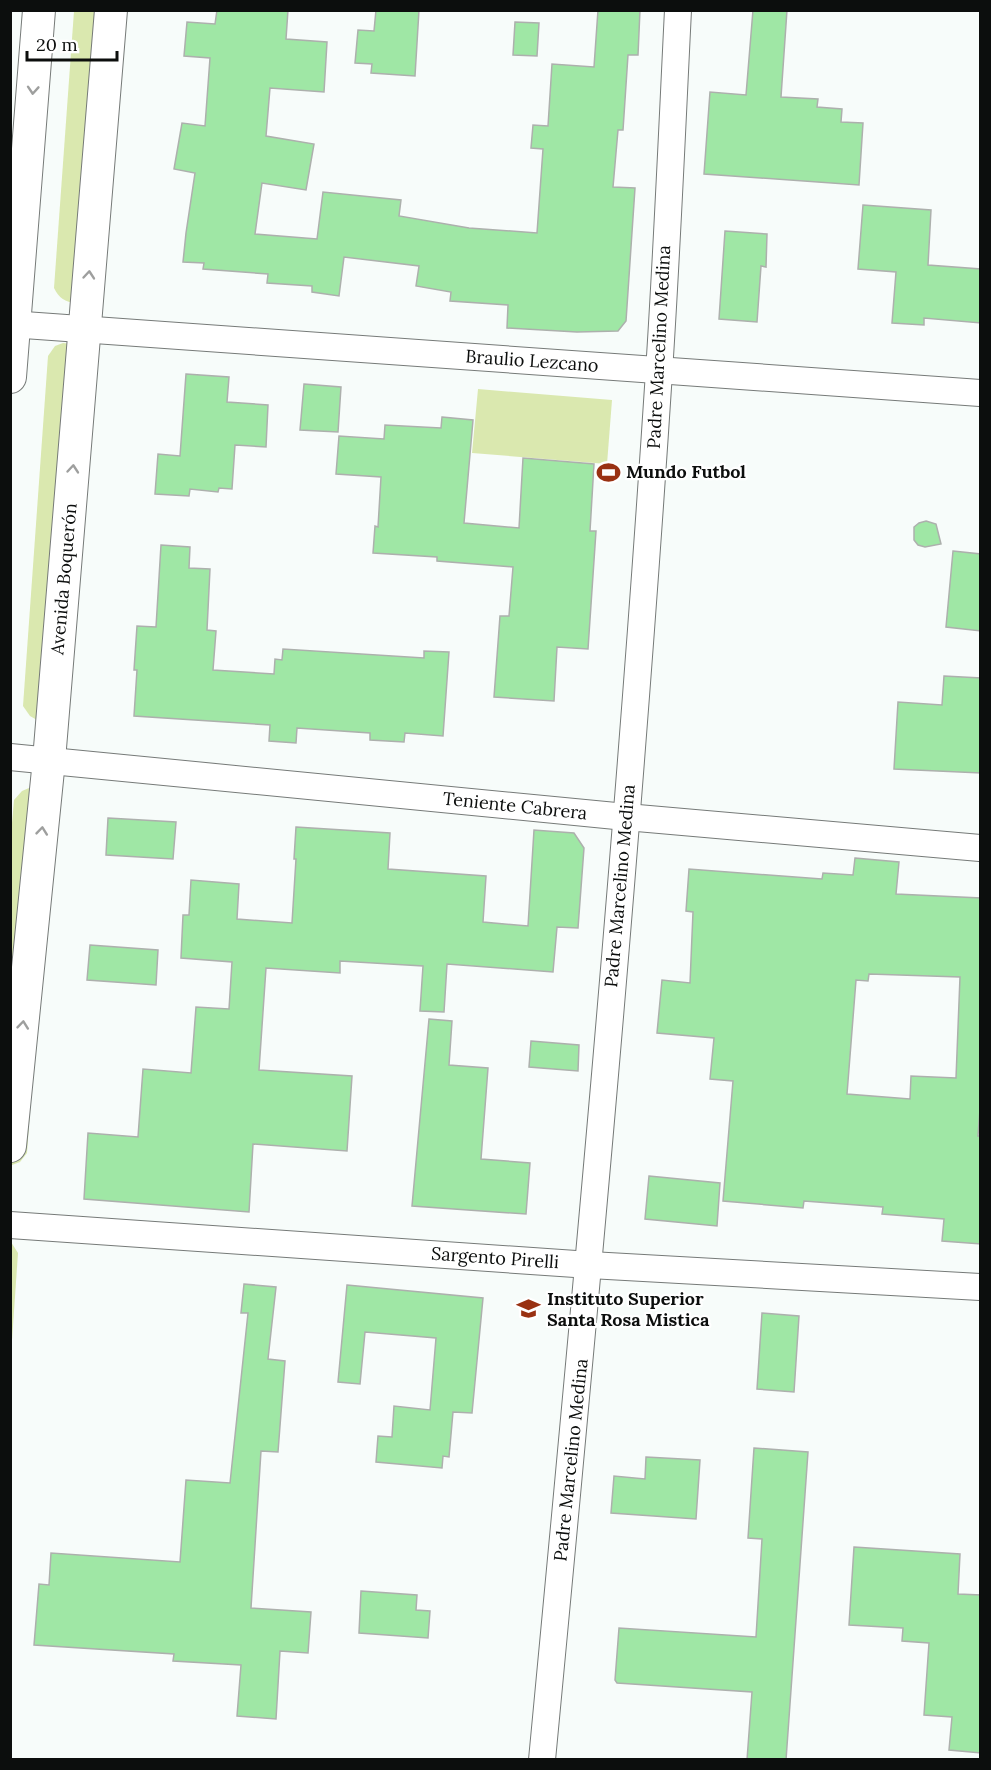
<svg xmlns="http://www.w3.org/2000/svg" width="991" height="1770" font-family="Lora,serif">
	<rect width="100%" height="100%" fill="#f7fcfa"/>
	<g fill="#dae8af">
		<path d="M 74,11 L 112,11 L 76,303 C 65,302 59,298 54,288 Z"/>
		<path d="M 63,343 L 72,344 L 37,720 L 30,716 L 23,706 L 48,356 L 55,346 Z"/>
		<path d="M 478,389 L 612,400 L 607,464 L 472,453 Z"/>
		<path d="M 29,788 L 38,788 L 52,803 L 27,1153 L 20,1162 L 12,1165 L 10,846 L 14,800 L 22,791 Z"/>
		<path d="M 11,1242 L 18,1253 L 11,1355 Z"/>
	</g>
	<g fill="#9fe7a5" stroke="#adb0ad" stroke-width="1.5" fill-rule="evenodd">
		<path d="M 217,10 L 288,10 L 286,39 L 327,42 L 324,92 L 270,88 L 266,136 L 314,144 L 306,190 L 262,183 L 255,234 L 317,239 L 323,192 L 401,200 L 399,216 L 469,228 L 537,233 L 543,149 L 531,148 L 533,125 L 548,126 L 552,64 L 594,67 L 598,10 L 640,10 L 638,55 L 628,55 L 623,130 L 618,130 L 613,187 L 635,188 L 626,321 L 618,331 L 577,332 L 507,328 L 508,305 L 450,301 L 451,292 L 416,286 L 419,266 L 344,257 L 339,296 L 312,292 L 312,286 L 267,283 L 268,274 L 203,269 L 204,263 L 183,262 L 186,233 L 195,173 L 174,169 L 182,123 L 205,126 L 210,58 L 184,56 L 187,22 L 215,24 Z"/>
		<path d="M 376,10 L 419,10 L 415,76 L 371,73 L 372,64 L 355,63 L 358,30 L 374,31 Z"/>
		<path d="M 753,10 L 787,10 L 781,97 L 818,99 L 817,107 L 842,109 L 841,122 L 863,123 L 859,185 L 704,174 L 710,92 L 746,95 Z"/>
		<path d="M 515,22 L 539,23 L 537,56 L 513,55 Z"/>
		<path d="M 863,205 L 931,210 L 928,265 L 981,269 L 981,323 L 924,318 L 924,325 L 892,323 L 896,272 L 858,269 Z"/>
		<path d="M 725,231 L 767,234 L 766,267 L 761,266 L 757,322 L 719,319 Z"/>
		<path d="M 186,374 L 229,377 L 227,402 L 268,405 L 266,447 L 235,445 L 232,489 L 219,488 L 218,492 L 190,489 L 189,496 L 155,494 L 158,454 L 180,456 Z"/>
		<path d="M 304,384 L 341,387 L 338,432 L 300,430 Z"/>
		<path d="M 442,417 L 473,420 L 464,523 L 519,528 L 523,458 L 594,464 L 590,531 L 596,531 L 588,649 L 557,647 L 554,701 L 494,697 L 500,616 L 509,616 L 513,567 L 437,561 L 437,557 L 373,553 L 375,526 L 378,527 L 381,477 L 336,474 L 339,436 L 384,439 L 385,425 L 441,428 Z"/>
		<path d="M 926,521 L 936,524 L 941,544 L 925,547 L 918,545 L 914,540 L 914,527 L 919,523 Z"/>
		<path d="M 161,545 L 190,547 L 189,568 L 210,569 L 207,630 L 216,631 L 213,670 L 274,674 L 275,659 L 282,660 L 283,649 L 424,658 L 424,651 L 449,652 L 443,736 L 405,733 L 404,742 L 370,740 L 370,733 L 297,728 L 296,743 L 269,741 L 270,725 L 134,716 L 137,670 L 134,670 L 137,626 L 156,627 Z"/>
		<path d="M 953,551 L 981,554 L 981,631 L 946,627 Z"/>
		<path d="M 944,676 L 981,678 L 981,773 L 894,769 L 898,702 L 942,705 Z"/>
		<path d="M 108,818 L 176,822 L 173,859 L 106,855 Z"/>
		<path d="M 296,827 L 390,833 L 388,869 L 486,876 L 483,922 L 528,926 L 534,830 L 574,833 L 584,848 L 578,928 L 557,927 L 553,972 L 447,964 L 444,1012 L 420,1011 L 423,966 L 340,961 L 340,973 L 266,968 L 259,1070 L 352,1076 L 347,1151 L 253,1144 L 249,1212 L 84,1199 L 88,1133 L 138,1137 L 143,1069 L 191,1073 L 196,1007 L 229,1009 L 232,962 L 181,958 L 183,915 L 189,915 L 191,880 L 239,884 L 237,919 L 292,923 L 296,859 L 294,859 Z"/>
		<path d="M 855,858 L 899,862 L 896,894 L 981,898 L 981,1096 L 978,1136 L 981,1136 L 981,1244 L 942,1241 L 944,1219 L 882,1214 L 883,1207 L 804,1201 L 803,1208 L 723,1201 L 733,1081 L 710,1079 L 714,1038 L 657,1033 L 662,980 L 690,983 L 693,912 L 686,911 L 689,869 L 822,879 L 823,873 L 853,875 ZM 869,974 L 960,977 L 956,1078 L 911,1076 L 910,1099 L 847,1094 L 856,980 L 868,981 Z"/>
		<path d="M 90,945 L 158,950 L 156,985 L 87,980 Z"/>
		<path d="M 429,1019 L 452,1021 L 449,1065 L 488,1068 L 481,1159 L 530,1163 L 526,1214 L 412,1206 Z"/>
		<path d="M 531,1041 L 579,1045 L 578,1071 L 529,1067 Z"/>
		<path d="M 649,1176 L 720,1183 L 717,1226 L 645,1219 Z"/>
		<path d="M 244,1284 L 276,1287 L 268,1359 L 285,1361 L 278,1452 L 261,1451 L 251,1608 L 311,1612 L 308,1653 L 280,1651 L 276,1719 L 237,1716 L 241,1665 L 173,1661 L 174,1654 L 34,1645 L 39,1584 L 49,1585 L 51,1553 L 180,1562 L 186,1480 L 230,1483 L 248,1313 L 241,1313 Z"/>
		<path d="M 347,1285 L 483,1298 L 472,1413 L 453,1412 L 449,1457 L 443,1456 L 442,1468 L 376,1462 L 378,1436 L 392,1437 L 394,1406 L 430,1410 L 436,1338 L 365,1332 L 360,1384 L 338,1382 Z"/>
		<path d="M 762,1313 L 799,1316 L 794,1392 L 757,1389 Z"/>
		<path d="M 754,1448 L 808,1452 L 786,1760 L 747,1760 L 752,1692 L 617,1683 L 615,1680 L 619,1628 L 756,1637 L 762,1539 L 748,1538 Z"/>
		<path d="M 646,1457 L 700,1460 L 696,1519 L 611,1513 L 614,1476 L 645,1479 Z"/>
		<path d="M 854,1547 L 960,1554 L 958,1594 L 981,1595 L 981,1753 L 949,1750 L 952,1717 L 924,1715 L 929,1643 L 902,1641 L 903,1628 L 849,1625 Z"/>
		<path d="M 361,1591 L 417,1595 L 416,1610 L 430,1611 L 428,1638 L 359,1633 Z"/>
	</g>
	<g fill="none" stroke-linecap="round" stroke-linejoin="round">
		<defs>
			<g id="minor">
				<path d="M 10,324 L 980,393"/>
				<path d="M 10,757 L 626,817 L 980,848"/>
				<path d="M 10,1225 L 590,1265 L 980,1287"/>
				<path d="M 542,1760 C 586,1297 629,835 659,372 C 667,251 672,131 678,10"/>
			</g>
			<g id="tertiary">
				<path d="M 10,377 L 39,10"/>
				<path d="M 10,1146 L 49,760 L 111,10"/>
			</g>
		</defs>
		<use href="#minor" stroke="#767a78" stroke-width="28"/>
		<use href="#tertiary" stroke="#767a78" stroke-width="34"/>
		<use href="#minor" stroke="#fff" stroke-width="26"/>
		<use href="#tertiary" stroke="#fff" stroke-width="32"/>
	</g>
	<defs><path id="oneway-chevron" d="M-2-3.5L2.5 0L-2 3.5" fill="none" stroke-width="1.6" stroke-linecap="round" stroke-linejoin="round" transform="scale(1.5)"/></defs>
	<g stroke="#9e9f9e">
		<use href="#oneway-chevron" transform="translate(33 90) rotate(94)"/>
		<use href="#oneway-chevron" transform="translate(89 275) rotate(-85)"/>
		<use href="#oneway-chevron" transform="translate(73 469) rotate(-85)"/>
		<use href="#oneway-chevron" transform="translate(42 831) rotate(-84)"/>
		<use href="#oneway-chevron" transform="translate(23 1025) rotate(-84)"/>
	</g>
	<defs>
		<symbol id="stadium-bare" viewBox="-9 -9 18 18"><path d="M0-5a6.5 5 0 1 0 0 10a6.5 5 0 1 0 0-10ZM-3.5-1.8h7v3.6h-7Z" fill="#993112" stroke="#fff" stroke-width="2.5" paint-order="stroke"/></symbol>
		<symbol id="university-bare" viewBox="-9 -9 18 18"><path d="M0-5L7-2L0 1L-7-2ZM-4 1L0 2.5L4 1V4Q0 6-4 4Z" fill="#993112" stroke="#fff" stroke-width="2.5" paint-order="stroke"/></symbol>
	</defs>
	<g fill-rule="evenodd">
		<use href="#stadium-bare" x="592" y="456" width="33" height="33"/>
		<use href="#university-bare" x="512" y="1292" width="33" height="33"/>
	</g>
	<g text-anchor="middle" stroke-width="4.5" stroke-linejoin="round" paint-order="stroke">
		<g font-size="18" fill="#0c0e0d" stroke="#fff">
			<text transform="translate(659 347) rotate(-87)" y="6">Padre Marcelino Medina</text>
			<text transform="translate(532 361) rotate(4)" y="6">Braulio Lezcano</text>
			<text transform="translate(64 579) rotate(-85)" y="6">Avenida Boquerón</text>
			<text transform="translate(515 806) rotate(6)" y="6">Teniente Cabrera</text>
			<text transform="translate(620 886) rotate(-85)" y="6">Padre Marcelino Medina</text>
			<text transform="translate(495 1258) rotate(4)" y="6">Sargento Pirelli</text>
			<text transform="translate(571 1460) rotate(-84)" y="6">Padre Marcelino Medina</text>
		</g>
		<g font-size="18" font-weight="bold" fill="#0c0e0d" stroke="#fff" text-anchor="start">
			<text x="626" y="478">Mundo Futbol</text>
			<text x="547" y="1305">Instituto Superior<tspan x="547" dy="21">Santa Rosa Mistica</tspan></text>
		</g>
	</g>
	<rect width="991" height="1770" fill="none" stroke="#0c0e0d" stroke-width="24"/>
	<path d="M27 51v9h90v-9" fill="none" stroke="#0c0e0d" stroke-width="3"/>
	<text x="36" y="51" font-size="18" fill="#0c0e0d" stroke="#ffffff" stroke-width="4.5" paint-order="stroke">20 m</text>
</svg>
